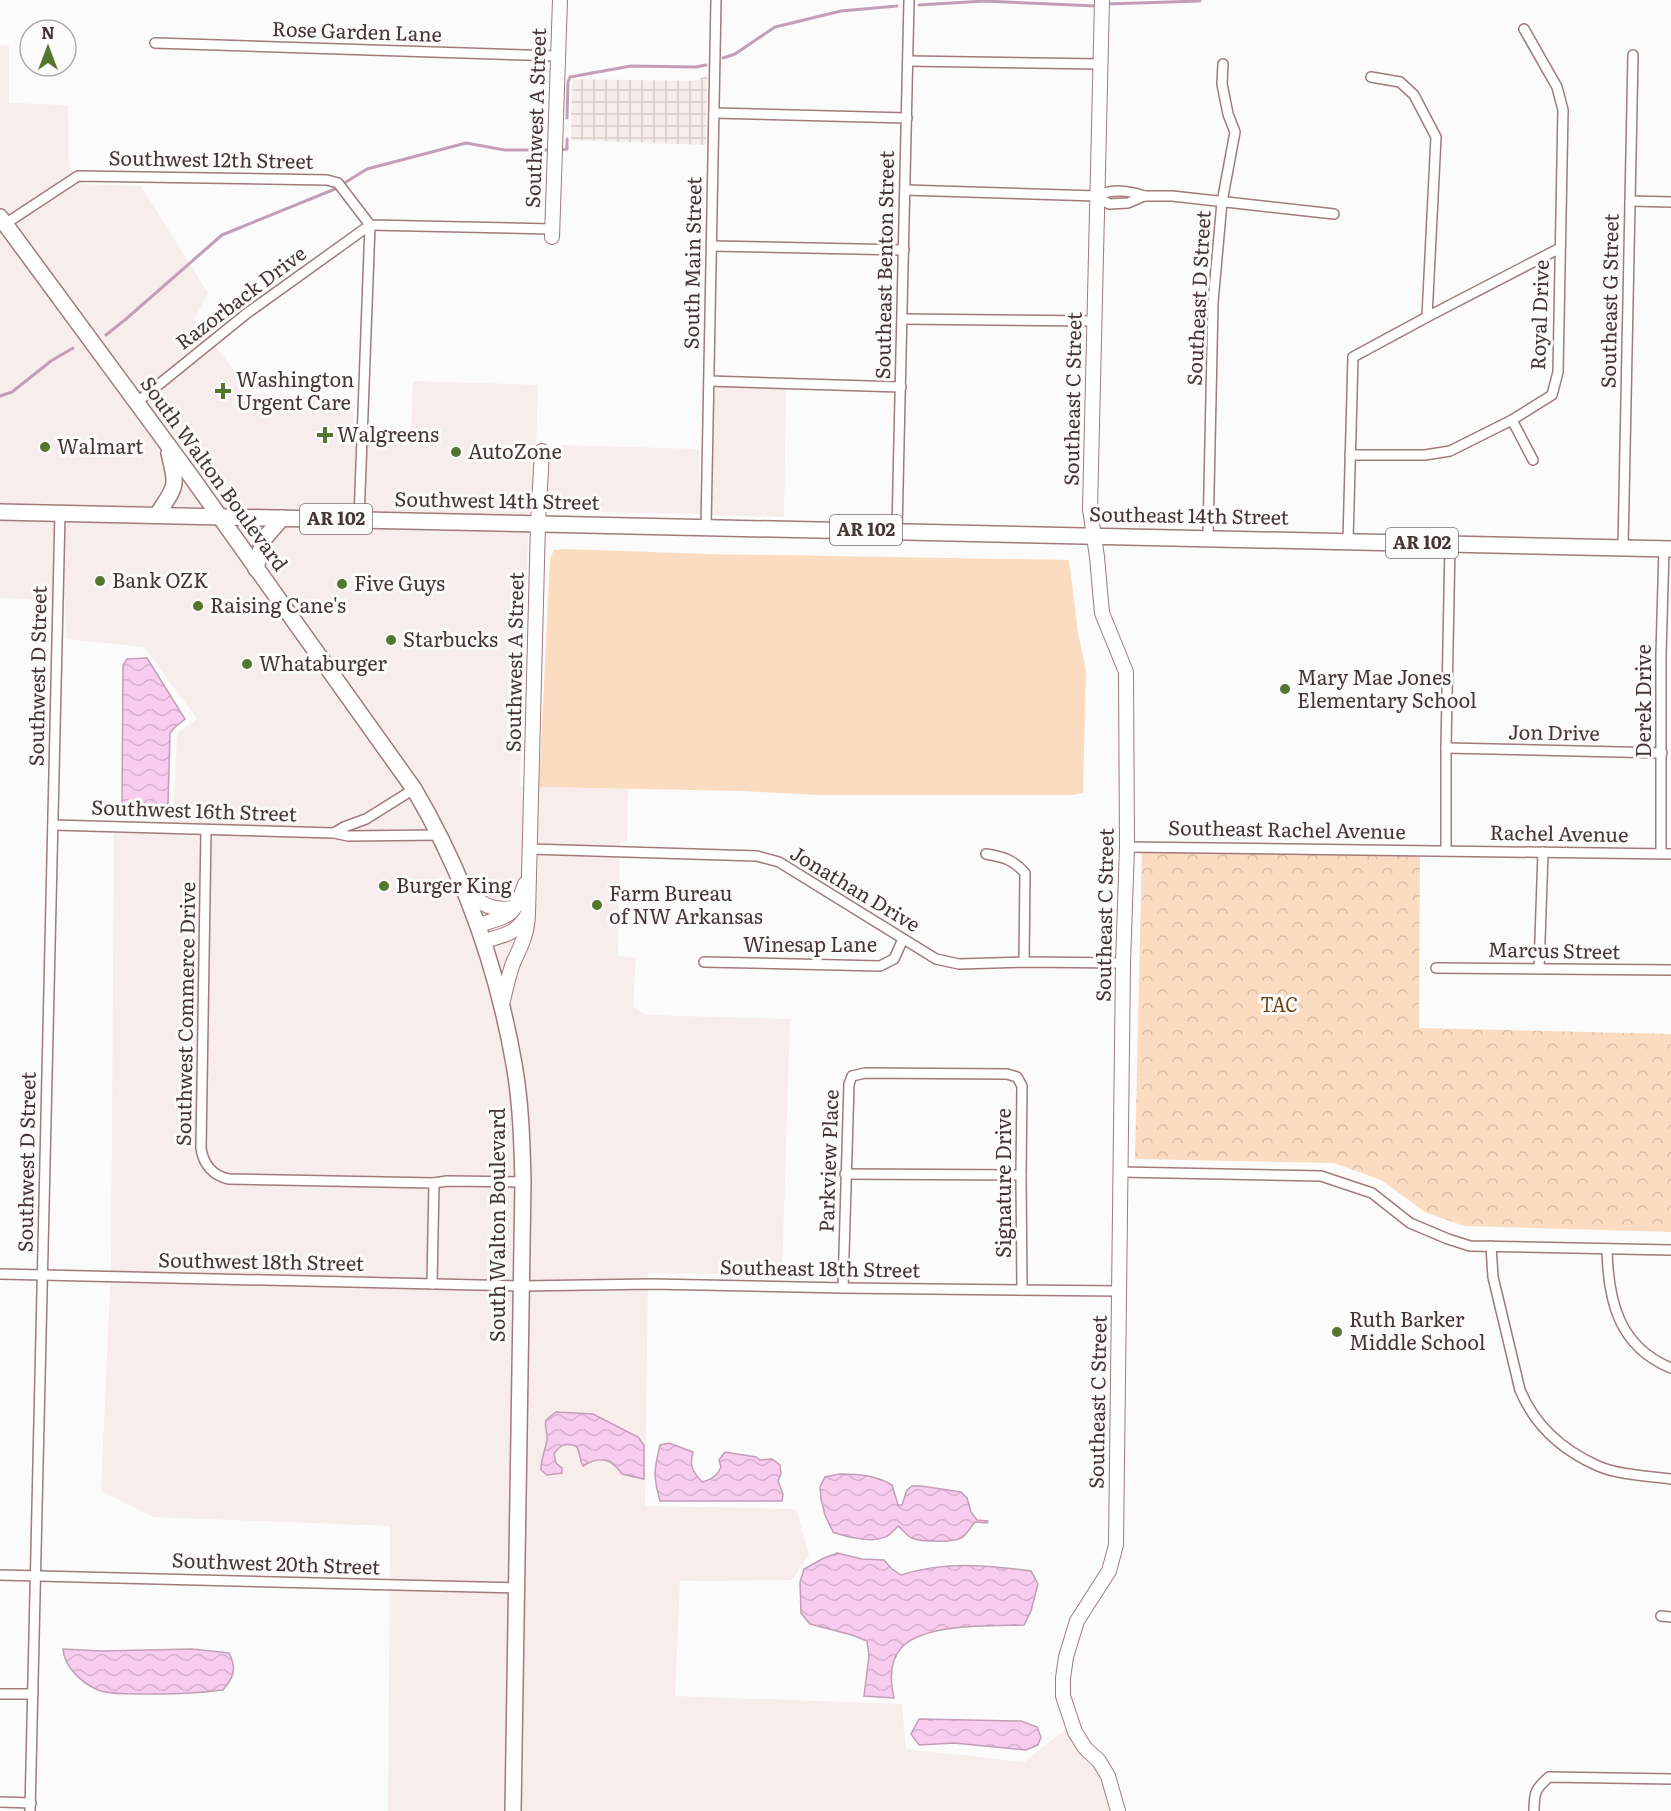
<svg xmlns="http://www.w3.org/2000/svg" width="1671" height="1811" font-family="Literata,serif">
	<defs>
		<pattern id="industrial-grid" width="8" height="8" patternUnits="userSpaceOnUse" patternTransform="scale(1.5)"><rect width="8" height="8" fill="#f8eded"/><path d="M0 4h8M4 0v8" fill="none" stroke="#d6cccc"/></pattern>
		<pattern id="park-crowns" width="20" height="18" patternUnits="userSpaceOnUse" patternTransform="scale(1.5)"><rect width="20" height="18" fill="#fbdcc1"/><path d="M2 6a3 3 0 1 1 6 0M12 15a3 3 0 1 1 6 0" fill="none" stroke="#d8bda6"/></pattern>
		<pattern id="water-waves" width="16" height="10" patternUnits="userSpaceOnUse" patternTransform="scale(1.5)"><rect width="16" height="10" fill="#f8ccef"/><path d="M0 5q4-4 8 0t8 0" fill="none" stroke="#d6b0ce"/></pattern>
	</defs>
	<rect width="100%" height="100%" fill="#fbfbfb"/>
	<g fill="#f8eded">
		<path d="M 0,45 L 9,46 L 9,103 L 68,105 L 69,166 L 82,184 L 141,186 L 208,293 L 194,319 L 253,394 L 353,399 L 353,443 L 411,442 L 413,381 L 538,385 L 536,447 L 557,445 L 699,449 L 700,514 L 529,511 L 520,786 L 628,789 L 627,841 L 620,842 L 618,956 L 636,957 L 633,1006 L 646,1015 L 790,1019 L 782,1275 L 648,1273 L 645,1506 L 796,1509 L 809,1555 L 792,1580 L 680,1581 L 675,1696 L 902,1704 L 906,1749 L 1024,1762 L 1066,1729 L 1097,1769 L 1109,1811 L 388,1811 L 390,1526 L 153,1517 L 101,1491 L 111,1267 L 114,821 L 173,825 L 177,733 L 197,719 L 144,647 L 66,639 L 65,601 L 0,598 Z"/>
		<path d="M 714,383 L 786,386 L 784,517 L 712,515 Z"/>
	</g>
	<path fill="url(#industrial-grid)" d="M 707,76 L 706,145 L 571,140 L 572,79 L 694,81 Z"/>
	<path fill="#fbdcc1" d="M 566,549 L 710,554 L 1069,560 L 1078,633 L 1086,671 L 1083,793 L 1072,795 L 819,795 L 742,791 L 539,787 L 550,558 L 554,550 Z"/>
	<path fill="url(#park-crowns)" d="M 1142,847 L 1420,850 L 1419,1028 L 1671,1034 L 1671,1232 L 1464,1226 L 1425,1212 L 1381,1180 L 1334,1163 L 1135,1159 Z"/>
	<g fill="url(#water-waves)" stroke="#c39fb7" stroke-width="1.5">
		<path d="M 147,658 L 185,719 L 175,727 L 170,733 L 168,804 L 161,811 L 129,809 L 122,807 L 123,665 L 127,659 Z"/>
		<path d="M 556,1412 L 593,1414 L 638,1437 L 644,1445 L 644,1479 L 622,1474 C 612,1459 600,1455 583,1466 C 579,1459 581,1453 576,1446 C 565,1443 561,1444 554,1454 L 556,1463 L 562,1468 L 562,1473 L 547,1475 L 541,1470 C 541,1459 545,1451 547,1440 C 548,1433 544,1427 546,1420 Z"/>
		<path d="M 669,1443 L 693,1452 C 689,1466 693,1472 702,1482 C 712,1479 717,1476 721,1467 L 719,1460 L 725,1452 L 756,1457 L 760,1460 L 772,1459 L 780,1465 L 781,1474 L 778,1481 L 783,1494 L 782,1501 L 660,1501 C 653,1476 654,1470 660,1445 Z"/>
		<path d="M 839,1474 C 859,1474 875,1475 892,1485 L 898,1505 L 902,1505 L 907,1490 L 912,1486 L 921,1486 L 961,1492 L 967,1498 L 971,1512 L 977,1520 L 988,1521 L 987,1523 L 975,1522 C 971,1527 967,1533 963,1537 C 955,1543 921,1542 912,1538 C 906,1536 903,1529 898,1526 C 895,1529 891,1534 887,1536 C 875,1544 846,1537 833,1532 L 825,1515 L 821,1499 L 820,1487 L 825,1477 Z"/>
		<path d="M 837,1553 L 862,1559 L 884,1560 L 892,1569 L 901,1575 C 944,1561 987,1565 1031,1571 L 1038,1584 L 1031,1611 L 1024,1625 C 992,1626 927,1623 903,1646 C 889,1660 890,1681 894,1698 L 864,1696 L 869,1656 L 867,1641 L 852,1635 L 810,1624 L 801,1613 L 800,1582 L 804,1569 L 822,1559 Z"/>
		<path d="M 63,1649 L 102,1651 L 192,1649 L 229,1653 C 237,1668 234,1677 223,1690 C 194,1694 169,1694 139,1694 C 126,1693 110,1695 98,1690 C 82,1683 64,1667 63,1649 Z"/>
		<path d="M 919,1719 L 1021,1721 L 1037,1727 L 1041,1737 L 1038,1745 L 1026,1750 L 954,1743 L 919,1745 L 911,1734 Z"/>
	</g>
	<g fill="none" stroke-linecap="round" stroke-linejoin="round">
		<g stroke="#c39fb7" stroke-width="3">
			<path d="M 1107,4 L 1200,1"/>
			<path d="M 919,5 L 984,1 L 1096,6"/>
			<path d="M 723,58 L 735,54 L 775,27 L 841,11 L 897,6"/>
			<path d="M 567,118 L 568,82 L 570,77 L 631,66 L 696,67 L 706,65"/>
			<path d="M 561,150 L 567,149 L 567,139"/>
			<path d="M 346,182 L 367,169 L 466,143 L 505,150 L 548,150"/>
			<path d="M 106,335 L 126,319 L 222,235 L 335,189"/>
			<path d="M 0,396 L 12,392 L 51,361 L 73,348"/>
		</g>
		<defs>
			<g id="street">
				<path d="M 155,43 L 558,56"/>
				<path d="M 908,61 L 1100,64"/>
				<path d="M 714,113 L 907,118"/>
				<path d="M 905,190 L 1097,196 C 1111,189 1129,190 1144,196"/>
				<path d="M 1097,196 L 1109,204 L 1128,203 L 1144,196 L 1172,196 L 1334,214"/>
				<path d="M 1630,201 L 1671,202"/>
				<path d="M 5,224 L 78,176 L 327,180 L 338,183 L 370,225 L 552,229"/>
				<path d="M 712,246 L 904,250"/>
				<path d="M 1427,317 L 1560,248"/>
				<path d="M 902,319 L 1094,321"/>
				<path d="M 709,381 L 901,387"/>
				<path d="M 136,403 L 246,314 L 370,225"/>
				<path d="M 1512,420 L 1533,460"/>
				<path d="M 1350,455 L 1425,455 L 1450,451 L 1512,420 L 1552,395 L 1558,372 L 1563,110 L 1557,87 L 1524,29"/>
				<path d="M 359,519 L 370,225"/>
				<path d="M 706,527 L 716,0"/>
				<path d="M 897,531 L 909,0"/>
				<path d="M 1208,538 L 1213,302 L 1222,202 L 1235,132 L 1228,114 L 1222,84 L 1223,64"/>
				<path d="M 1348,541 L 1353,357 L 1427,317 L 1436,137 L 1414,95 L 1400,82 L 1371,77"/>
				<path d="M 1623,548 L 1633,55"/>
				<path d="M 1446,748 L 1662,753"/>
				<path d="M 53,825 L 334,833 L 348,836 L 439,835"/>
				<path d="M 206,830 L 201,1148 C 203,1164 213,1176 229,1179 L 434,1183 L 447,1181 L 523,1182"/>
				<path d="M 334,833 L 344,827 L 366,819 L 414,789"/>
				<path d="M 1127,847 L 1671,854"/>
				<path d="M 530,849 L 757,856 L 779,862 L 936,959 L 959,964 L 1024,962 L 1123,963"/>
				<path d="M 1446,850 L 1446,748 L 1450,544"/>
				<path d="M 1661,853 L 1661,654 L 1664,549"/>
				<path d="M 986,854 C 1004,857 1012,859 1025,873 L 1024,962"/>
				<path d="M 704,962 L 880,966 L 894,959 L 903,939"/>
				<path d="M 1436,968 L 1671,970"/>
				<path d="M 1539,969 L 1543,852"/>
				<path d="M 1120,1172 L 1321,1176 L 1372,1193 L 1410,1223 L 1448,1239 L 1470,1246 L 1671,1250"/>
				<path d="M 845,1174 L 1021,1175"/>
				<path d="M 1491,1246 L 1493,1277 L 1520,1390 C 1535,1426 1562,1450 1598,1466 C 1619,1475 1648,1476 1671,1479"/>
				<path d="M 1607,1249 C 1608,1301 1619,1347 1671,1368"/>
				<path d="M 0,1274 L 521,1286 L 652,1284 L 843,1288 L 1119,1291"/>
				<path d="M 432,1284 L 434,1183"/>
				<path d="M 843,1288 L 849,1084 L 852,1076 L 865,1073 L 1007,1074 L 1017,1077 L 1022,1086 L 1021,1175 L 1022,1290"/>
				<path d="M 0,1575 L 516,1588"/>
				<path d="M 1661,1616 L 1671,1617"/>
				<path d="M 0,1694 L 33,1694"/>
				<path d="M 0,1802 L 31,1803"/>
				<path d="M 30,1811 L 60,513"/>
				<path d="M 1534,1811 C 1534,1793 1535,1789 1549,1777 L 1671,1779"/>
			</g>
			<g id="secondary">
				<path d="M 1102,0 L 1090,509 L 1097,557 L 1102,613 L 1126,672 L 1127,847 L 1123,963 L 1116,1545 L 1109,1571 L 1077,1621 L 1066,1657 L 1063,1678 L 1063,1696 L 1075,1732 L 1085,1748 L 1099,1761 L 1108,1776 L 1118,1811"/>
				<path d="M 552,237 L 560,0"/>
				<path d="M 465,890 C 482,904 490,911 513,908"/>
				<path d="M 479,925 C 510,915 514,917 525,884"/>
				<path d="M 484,941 C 505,935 516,934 528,914 L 538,523 L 542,451"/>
				<path d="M 502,1004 C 506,990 508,975 514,961 C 522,944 527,934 528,915"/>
			</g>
			<g id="primary">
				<path d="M 0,217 L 190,475 L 414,789 C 464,874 497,967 514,1064 C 521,1103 522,1143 523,1182 L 513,1811"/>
				<path d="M 0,512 L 1671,549"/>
				<path d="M 157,515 C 176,485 178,489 169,453"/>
				<path d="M 256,569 L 263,540 L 282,518"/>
			</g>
		</defs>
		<use href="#street" stroke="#a27a7b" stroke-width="12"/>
		<use href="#secondary" stroke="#a27a7b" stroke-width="16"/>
		<use href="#primary" stroke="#a27a7b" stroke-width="18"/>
		<use href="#street" stroke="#fff" stroke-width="9"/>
		<use href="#secondary" stroke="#fff" stroke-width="14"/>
		<use href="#primary" stroke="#fff" stroke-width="15"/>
	</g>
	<g fill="#54762e" stroke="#fbfbfb" stroke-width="2">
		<path d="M220 382h6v6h6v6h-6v6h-6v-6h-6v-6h6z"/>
		<path d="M322 426h6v6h6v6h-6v6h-6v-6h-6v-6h6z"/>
		<circle cx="45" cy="447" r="6"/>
		<circle cx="456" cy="452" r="6"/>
		<circle cx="100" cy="581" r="6"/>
		<circle cx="342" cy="584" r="6"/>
		<circle cx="198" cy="606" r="6"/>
		<circle cx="391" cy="640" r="6"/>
		<circle cx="247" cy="664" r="6"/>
		<circle cx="1285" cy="689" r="6"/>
		<circle cx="384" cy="886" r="6"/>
		<circle cx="597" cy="905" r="6"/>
		<circle cx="1337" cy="1332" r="6"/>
	</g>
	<g text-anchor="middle" stroke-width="6" stroke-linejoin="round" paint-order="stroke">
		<g fill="#fbfbfb" stroke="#7c7070" stroke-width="1.5">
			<rect x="300" y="504" width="72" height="30" rx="4.5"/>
			<rect x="830" y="515" width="72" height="30" rx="4.5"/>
			<rect x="1386" y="528" width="72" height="30" rx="4.5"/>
		</g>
		<g font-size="18" font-weight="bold" fill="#463535">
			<text x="336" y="525">AR 102</text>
			<text x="866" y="536">AR 102</text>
			<text x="1422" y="549">AR 102</text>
		</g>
		<g font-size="20" fill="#463535" stroke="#fbfbfb">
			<text transform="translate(357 32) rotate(2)" y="7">Rose Garden Lane</text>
			<text transform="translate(536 118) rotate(-88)" y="7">Southwest A Street</text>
			<text transform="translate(211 160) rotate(1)" y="7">Southwest 12th Street</text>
			<text transform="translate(693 263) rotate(-89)" y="7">South Main Street</text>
			<text transform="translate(885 265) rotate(-89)" y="7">Southeast Benton Street</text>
			<text transform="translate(241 298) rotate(-37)" y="7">Razorback Drive</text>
			<text transform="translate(1199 298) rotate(-87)" y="7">Southeast D Street</text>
			<text transform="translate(1610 301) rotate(-89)" y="7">Southeast G Street</text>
			<text transform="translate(1540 315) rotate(-88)" y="7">Royal Drive</text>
			<text transform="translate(1073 399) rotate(-89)" y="7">Southeast C Street</text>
			<text transform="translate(214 474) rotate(54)" y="7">South Walton Boulevard</text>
			<text transform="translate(497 501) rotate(1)" y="7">Southwest 14th Street</text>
			<text transform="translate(1189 516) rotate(1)" y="7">Southeast 14th Street</text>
			<text transform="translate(515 662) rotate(-89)" y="7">Southwest A Street</text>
			<text transform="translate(38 676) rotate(-89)" y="7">Southwest D Street</text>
			<text transform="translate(1644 701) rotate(-90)" y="7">Derek Drive</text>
			<text transform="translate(1554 733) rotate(1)" y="7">Jon Drive</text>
			<text transform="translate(194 811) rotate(2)" y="7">Southwest 16th Street</text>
			<text transform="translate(1287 830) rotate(1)" y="7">Southeast Rachel Avenue</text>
			<text transform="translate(1559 834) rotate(1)" y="7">Rachel Avenue</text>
			<text transform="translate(855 889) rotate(31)" y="7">Jonathan Drive</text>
			<text transform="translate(1105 915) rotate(-89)" y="7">Southeast C Street</text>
			<text x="810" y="952">Winesap Lane</text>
			<text transform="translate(1554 951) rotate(1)" y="7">Marcus Street</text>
			<text transform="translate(186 1014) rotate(-89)" y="7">Southwest Commerce Drive</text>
			<text transform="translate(829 1161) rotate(-88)" y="7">Parkview Place</text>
			<text transform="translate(27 1162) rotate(-89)" y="7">Southwest D Street</text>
			<text transform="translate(1004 1183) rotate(-90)" y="7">Signature Drive</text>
			<text transform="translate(498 1225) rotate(-90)" y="7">South Walton Boulevard</text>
			<text transform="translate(261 1262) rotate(1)" y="7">Southwest 18th Street</text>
			<text transform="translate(820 1269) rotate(1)" y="7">Southeast 18th Street</text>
			<text transform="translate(1098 1402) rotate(-89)" y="7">Southeast C Street</text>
			<text transform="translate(276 1564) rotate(2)" y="7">Southwest 20th Street</text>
		</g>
		<g font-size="20" fill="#463535" stroke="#fbfbfb" text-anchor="start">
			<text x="236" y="387">Washington<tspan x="236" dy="23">Urgent Care</tspan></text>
			<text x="337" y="442">Walgreens</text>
			<text x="57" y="454">Walmart</text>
			<text x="468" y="459">AutoZone</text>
			<text x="112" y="588">Bank OZK</text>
			<text x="354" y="591">Five Guys</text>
			<text x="210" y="613">Raising Cane's</text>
			<text x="403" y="647">Starbucks</text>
			<text x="259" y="671">Whataburger</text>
			<text x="1297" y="685">Mary Mae Jones<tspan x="1297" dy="23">Elementary School</tspan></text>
			<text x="396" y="893">Burger King</text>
			<text x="609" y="901">Farm Bureau<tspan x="609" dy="23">of NW Arkansas</tspan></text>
			<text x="1349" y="1327">Ruth Barker<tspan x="1349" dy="23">Middle School</tspan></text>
		</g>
		<g font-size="20" font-style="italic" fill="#6d4110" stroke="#fbfbfb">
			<text x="1279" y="1012">TAC</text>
		</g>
	</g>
	<g transform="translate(48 48)"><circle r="28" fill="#fbfbfb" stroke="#b3acac" stroke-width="1.5"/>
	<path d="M0-4.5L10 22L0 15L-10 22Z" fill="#54762e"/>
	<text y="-9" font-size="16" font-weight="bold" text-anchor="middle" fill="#463535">N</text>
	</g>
</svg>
